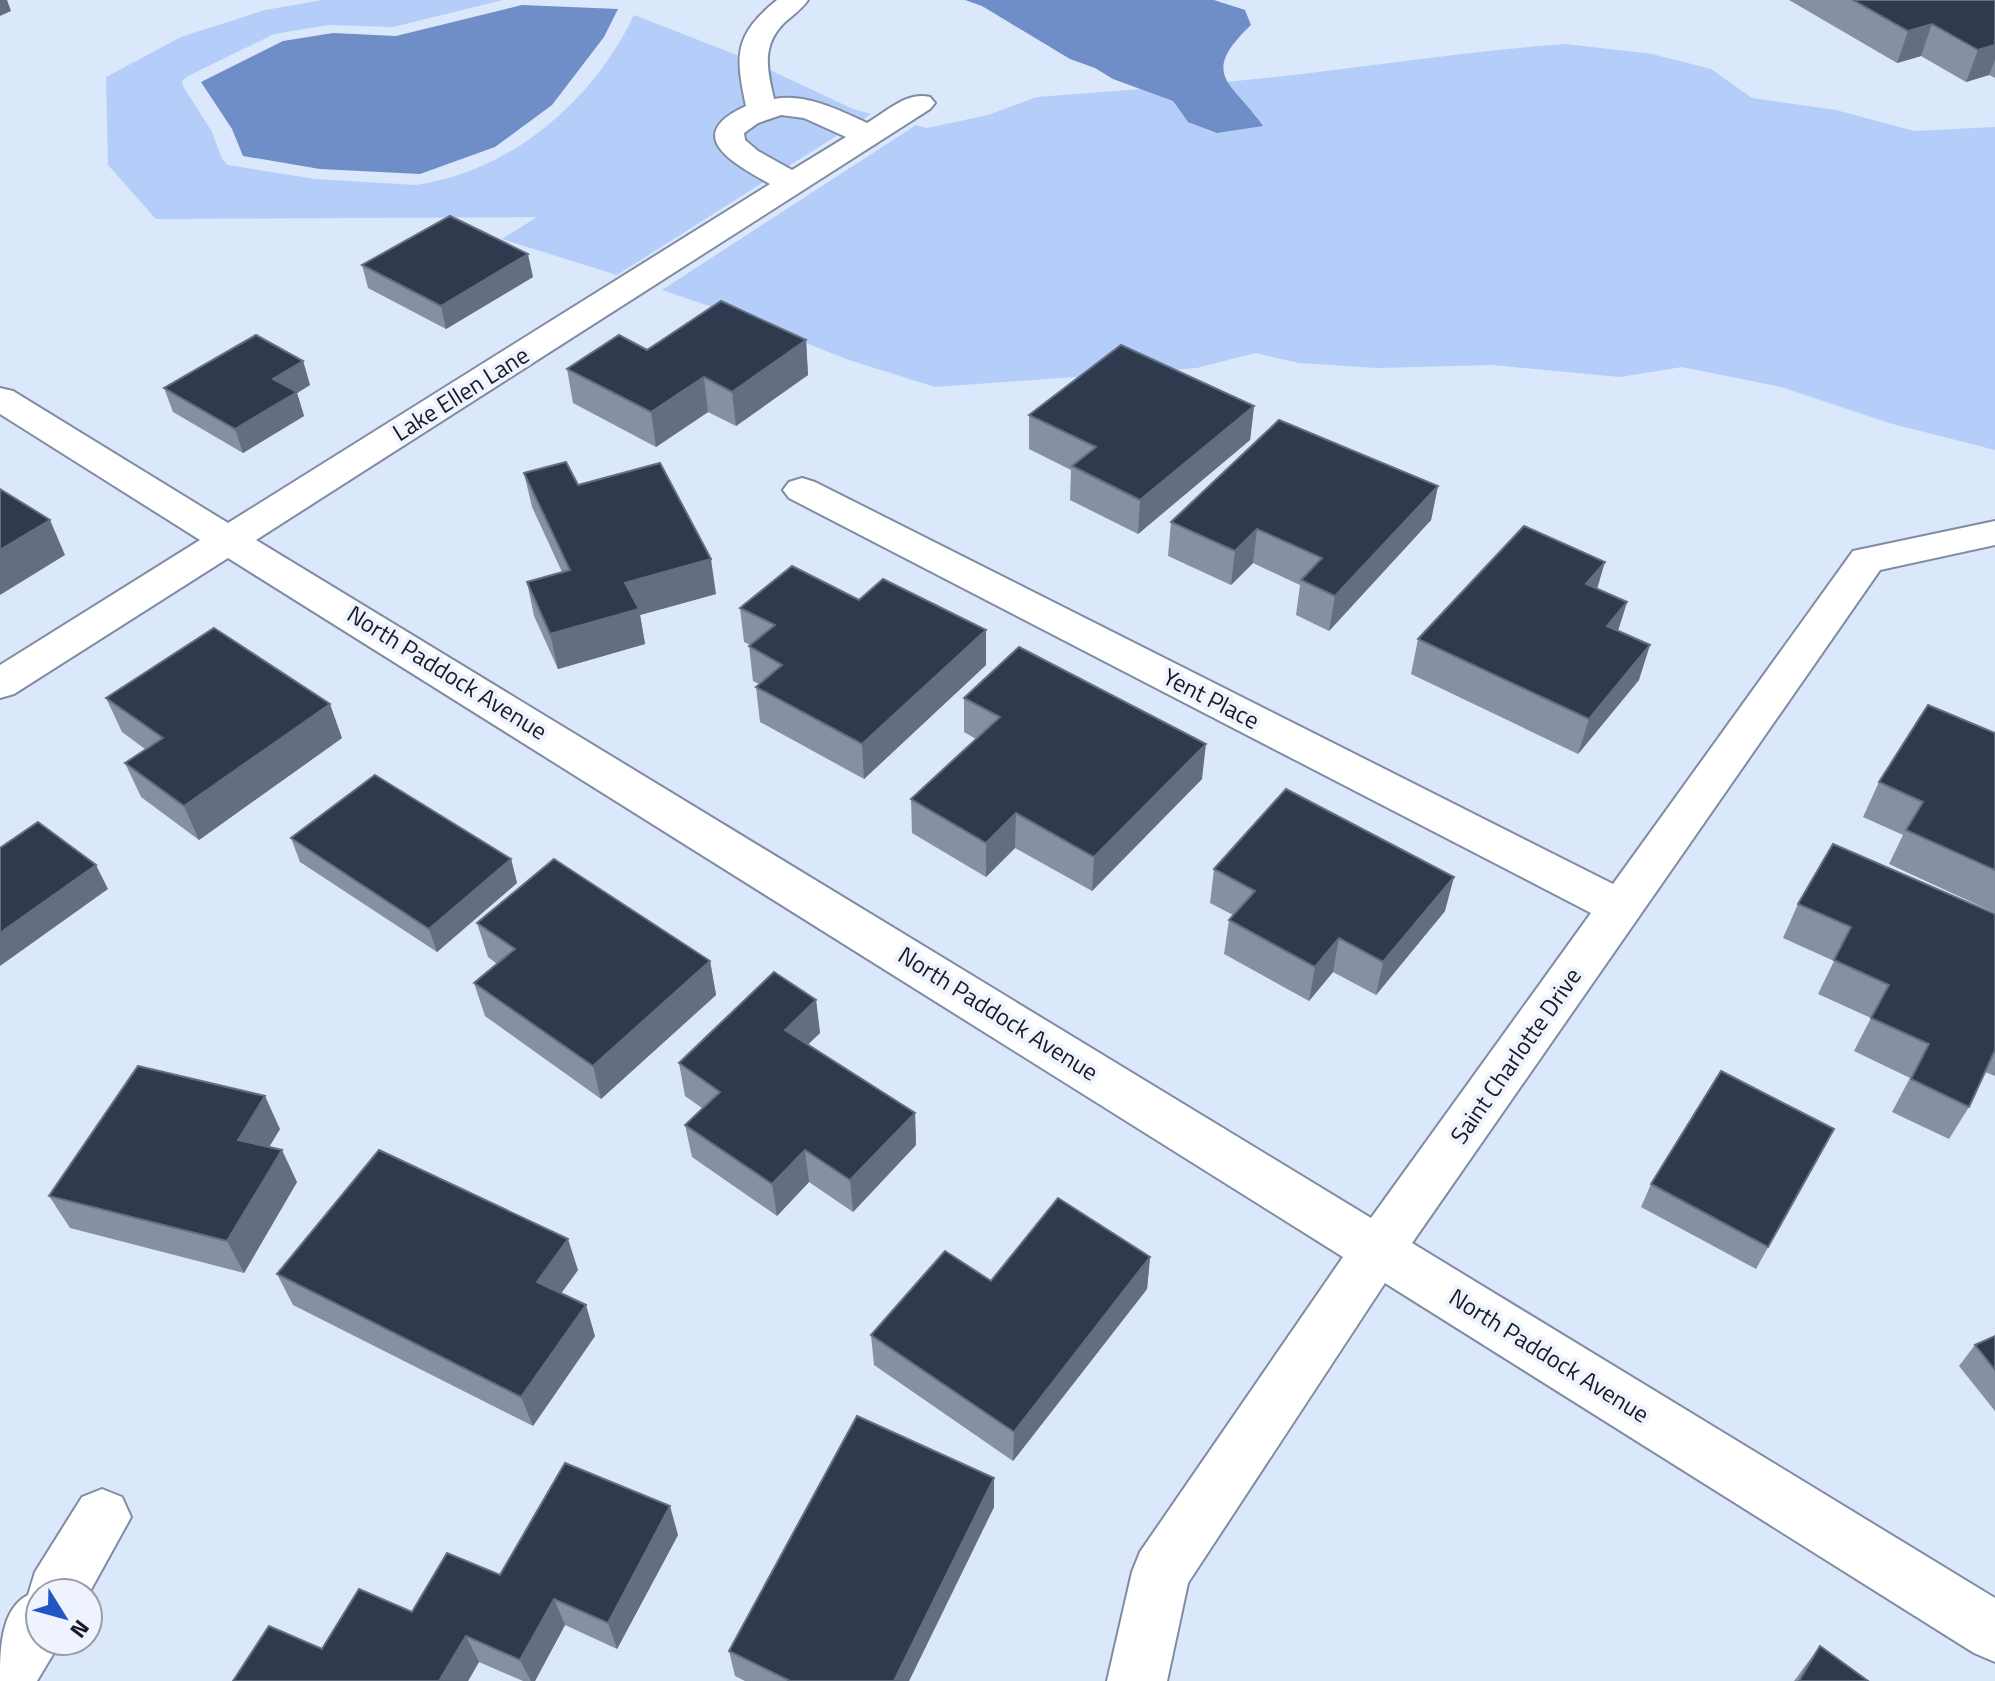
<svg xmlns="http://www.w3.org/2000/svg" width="1995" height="1681" font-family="'Titillium Web',sans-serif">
	<rect width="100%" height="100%" fill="#dbe7fb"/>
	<g fill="#b4cdf9">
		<path d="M 323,0 L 503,0 L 393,27 L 328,25 L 274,34 L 188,76 L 182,81 L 183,86 L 212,132 L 222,159 L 228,165 L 315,179 L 416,185 C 512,171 593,101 634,15 L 742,57 L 853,109 L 871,114 L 617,275 L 502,239 L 537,217 L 156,219 L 108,165 L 106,77 L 181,37 L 265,10 Z"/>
		<path d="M 1566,44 L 1652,54 L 1711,69 L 1752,98 L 1836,110 L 1914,131 L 1995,127 L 1995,450 L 1889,423 L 1781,387 L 1682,367 L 1620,377 L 1492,365 L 1377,368 L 1299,363 L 1255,353 L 1197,368 L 935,387 L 846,359 L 744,318 L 662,290 L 916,125 L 927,128 L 988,115 L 1037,97 L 1142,89 L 1173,101 L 1188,122 L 1257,117 L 1225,82 C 1339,72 1451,52 1566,44 Z"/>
	</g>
	<g fill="#6f8ec8">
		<path d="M 965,0 L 1214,0 L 1245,10 L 1251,25 C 1197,76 1234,83 1263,126 L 1217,133 L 1188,122 L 1173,101 L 1113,79 L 1095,68 L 1070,59 L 982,6 Z"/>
		<path d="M 522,5 L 618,9 L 604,37 L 552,105 L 495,147 L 420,174 L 320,169 L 243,156 L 232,129 L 201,82 L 283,41 L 333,33 L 396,36 Z"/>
	</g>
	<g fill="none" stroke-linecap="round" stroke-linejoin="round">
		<defs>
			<g id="minor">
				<path d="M 777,0 L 808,0 C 802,9 793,15 785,22 C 761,45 767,69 774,99 C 805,93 839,110 867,123 C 886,112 907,91 930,97 L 935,103 L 930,109 L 256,540 L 1371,1218 L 1591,913 L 789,498 L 783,490 L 789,482 L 802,478 L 815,482 L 1613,884 L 1853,551 L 1995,521 L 1995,545 L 1880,570 L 1412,1243 L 1995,1598 L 1995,1662 L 1974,1653 L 1385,1283 L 1188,1583 L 1167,1681 L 1107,1681 L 1132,1572 L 1140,1552 L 1343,1257 L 228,558 L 14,694 L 0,698 L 0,665 L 200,540 L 0,414 L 0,388 L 13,391 L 228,523 L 770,184 C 735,164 680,136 746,106 C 735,55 734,35 777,0 ZM 781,115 L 804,118 L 846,137 L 792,170 L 758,151 L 745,140 L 744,133 L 758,123 Z"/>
				<path d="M 102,1489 L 122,1497 L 131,1517 L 88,1595 L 40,1593 L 40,1641 L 61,1641 L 37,1681 L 0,1681 C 0,1652 0,1609 28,1595 L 35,1572 L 82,1497 Z"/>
			</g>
		</defs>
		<use href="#minor" stroke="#7f8ca3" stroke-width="4"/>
		<use href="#minor" fill="#fff" fill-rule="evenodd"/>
	</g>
	<g fill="#8690a5">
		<path d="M 1789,0 L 1995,0 L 1995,78 L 1989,75 L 1966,82 L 1921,56 L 1897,63 Z"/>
		<path d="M 362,265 L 533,277 L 446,329 L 368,288 Z"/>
		<path d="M 806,340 L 808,375 L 736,426 L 708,412 L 656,447 L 573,403 L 567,369 L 647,350 Z"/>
		<path d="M 303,361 L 310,385 L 297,393 L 304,416 L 243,453 L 173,412 L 164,388 Z"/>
		<path d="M 1254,406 L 1250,440 L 1138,534 L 1070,500 L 1071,470 L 1029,449 L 1029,415 Z"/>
		<path d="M 524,473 L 578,485 L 716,594 L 640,615 L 645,644 L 558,669 L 534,616 L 527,582 L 562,572 L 532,507 Z"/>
		<path d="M 1438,486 L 1431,520 L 1329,631 L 1296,615 L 1300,585 L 1253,563 L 1231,585 L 1168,556 L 1171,522 Z"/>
		<path d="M 1597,589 L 1627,602 L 1618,631 L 1639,680 L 1578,754 L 1411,674 L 1418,639 Z"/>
		<path d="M 740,608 L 986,665 L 864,779 L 760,722 L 756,687 L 759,684 L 753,681 L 749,646 L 750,645 L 744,642 Z"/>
		<path d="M 106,698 L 342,738 L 199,840 L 141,797 L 125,763 L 145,749 L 122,732 Z"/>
		<path d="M 964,698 L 1202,779 L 1092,891 L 1015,848 L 986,877 L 912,833 L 911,799 L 976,739 L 964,732 Z"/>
		<path d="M 1995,733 L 1995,913 L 1889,864 L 1903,835 L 1863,817 L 1879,782 Z"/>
		<path d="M 291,838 L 511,859 L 517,883 L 437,952 L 300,862 Z"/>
		<path d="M 1214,869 L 1445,911 L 1376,995 L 1333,972 L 1309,1001 L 1224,954 L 1229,920 L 1233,915 L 1210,903 Z"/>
		<path d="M 1798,904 L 1995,914 L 1995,1076 L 1985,1072 L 1969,1107 L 1949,1139 L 1892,1112 L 1910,1078 L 1854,1051 L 1871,1018 L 1818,994 L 1834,961 L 1783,938 Z"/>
		<path d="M 477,923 L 710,961 L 716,995 L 601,1099 L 485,1016 L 474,983 L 497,964 L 488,957 Z"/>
		<path d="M 816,1000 L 820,1033 L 808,1044 L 915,1113 L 916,1145 L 853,1212 L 809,1182 L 777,1216 L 692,1157 L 685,1125 L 702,1108 L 685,1096 L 679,1063 Z"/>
		<path d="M 280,1129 L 269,1147 L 297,1182 L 244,1273 L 70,1228 L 49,1196 Z"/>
		<path d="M 1834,1129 L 1756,1269 L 1641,1207 L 1651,1184 Z"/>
		<path d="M 1150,1257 L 1147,1289 L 1013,1461 L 874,1365 L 871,1335 L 991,1281 Z"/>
		<path d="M 578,1270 L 561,1293 L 595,1336 L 533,1426 L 293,1305 L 277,1274 Z"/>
		<path d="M 1995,1336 L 1995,1411 L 1959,1366 L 1975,1345 Z"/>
		<path d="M 994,1478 L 994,1507 L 909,1681 L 745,1681 L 735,1676 L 729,1651 Z"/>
		<path d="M 678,1535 L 617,1649 L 565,1625 L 535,1681 L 523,1681 L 479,1662 L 468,1681 L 233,1681 L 322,1649 L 500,1575 Z"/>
		<path d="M 1820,1646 L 1868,1681 L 1794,1681 Z"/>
	</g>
	<g fill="#636e83">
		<path d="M 0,0 L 7,0 L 11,11 L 0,16 Z"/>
		<path d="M 1932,24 L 1921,56 L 1897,63 L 1908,31 Z"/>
		<path d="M 1995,45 L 1995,60 L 1989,75 L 1966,82 L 1978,50 Z"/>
		<path d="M 528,254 L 533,277 L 446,329 L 441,306 Z"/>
		<path d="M 806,340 L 808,375 L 736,426 L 732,392 Z"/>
		<path d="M 303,361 L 310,385 L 297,393 L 304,416 L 243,453 L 235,429 L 273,379 Z"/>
		<path d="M 704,377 L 708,412 L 656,447 L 651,412 Z"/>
		<path d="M 1254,406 L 1250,440 L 1138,534 L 1140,500 Z"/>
		<path d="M 1438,486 L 1431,520 L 1329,631 L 1335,596 Z"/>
		<path d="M 50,520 L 65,555 L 0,595 L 0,550 Z"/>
		<path d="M 1257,529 L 1253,563 L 1231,585 L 1235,551 Z"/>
		<path d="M 711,559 L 716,594 L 640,615 L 645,644 L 558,669 L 550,634 L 625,583 Z"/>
		<path d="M 1605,562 L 1595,596 L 1586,584 Z"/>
		<path d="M 1627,602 L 1616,637 L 1607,626 Z"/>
		<path d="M 986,630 L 986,665 L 864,779 L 862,744 Z"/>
		<path d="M 1650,645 L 1639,680 L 1578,754 L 1589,719 Z"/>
		<path d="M 330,704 L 342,738 L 199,840 L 184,806 Z"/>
		<path d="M 1206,744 L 1202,779 L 1092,891 L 1094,857 Z"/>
		<path d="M 1016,813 L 1015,848 L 986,877 L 986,843 Z"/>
		<path d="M 511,859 L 517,883 L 437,952 L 429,929 Z"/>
		<path d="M 96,865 L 108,889 L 0,966 L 0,933 Z"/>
		<path d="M 1454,877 L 1445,911 L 1376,995 L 1383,962 Z"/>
		<path d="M 1339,938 L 1333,972 L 1309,1001 L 1315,967 Z"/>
		<path d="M 710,961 L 716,995 L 601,1099 L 593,1066 Z"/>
		<path d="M 816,1000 L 820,1033 L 789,1063 L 785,1030 Z"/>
		<path d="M 265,1096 L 280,1129 L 254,1172 L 238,1140 Z"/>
		<path d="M 915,1113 L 916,1145 L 853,1212 L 850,1180 Z"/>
		<path d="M 282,1150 L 297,1182 L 244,1273 L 227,1241 Z"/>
		<path d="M 805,1150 L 809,1182 L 777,1216 L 772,1184 Z"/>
		<path d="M 568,1239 L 578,1270 L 547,1313 L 537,1282 Z"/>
		<path d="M 1150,1257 L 1147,1289 L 1013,1461 L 1014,1432 Z"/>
		<path d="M 586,1305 L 595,1336 L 533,1426 L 521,1397 Z"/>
		<path d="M 994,1478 L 994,1507 L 909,1681 L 894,1681 Z"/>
		<path d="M 670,1506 L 678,1535 L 617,1649 L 608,1623 Z"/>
		<path d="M 554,1599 L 565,1625 L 535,1681 L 531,1681 L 520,1660 Z"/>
		<path d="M 466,1636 L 479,1662 L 468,1681 L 439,1681 Z"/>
	</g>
	<g fill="#303a4f" stroke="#636e83" stroke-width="2">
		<path d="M 1853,0 L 1995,0 L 1995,45 L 1978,50 L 1932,24 L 1908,31 Z"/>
		<path d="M 450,216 L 528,254 L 441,306 L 362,265 Z"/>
		<path d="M 721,301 L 806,340 L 732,392 L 704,377 L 651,412 L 567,369 L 619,335 L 647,350 Z"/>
		<path d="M 256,335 L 303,361 L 273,379 L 297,392 L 235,429 L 164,388 Z"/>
		<path d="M 1121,345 L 1254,406 L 1140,500 L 1072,466 L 1096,447 L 1029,415 Z"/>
		<path d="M 1279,420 L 1438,486 L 1335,596 L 1301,580 L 1322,558 L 1257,529 L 1235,551 L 1171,522 Z"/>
		<path d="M 566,462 L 578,485 L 660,463 L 711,559 L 625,583 L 639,609 L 550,634 L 527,582 L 570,570 L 524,473 Z"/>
		<path d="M 0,489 L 50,520 L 0,550 Z"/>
		<path d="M 1524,526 L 1605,562 L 1586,584 L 1627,602 L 1607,626 L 1650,645 L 1589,719 L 1418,639 Z"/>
		<path d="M 792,566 L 859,600 L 883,579 L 986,630 L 862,744 L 756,687 L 782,665 L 749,646 L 775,625 L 740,608 Z"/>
		<path d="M 214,628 L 330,704 L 184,806 L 125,763 L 163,738 L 106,698 Z"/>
		<path d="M 1019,647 L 1206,744 L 1094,857 L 1016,813 L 986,843 L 911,799 L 1000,717 L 964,698 Z"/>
		<path d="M 1928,705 L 1995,733 L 1995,870 L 1906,830 L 1923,802 L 1879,782 Z"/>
		<path d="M 375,775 L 511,859 L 429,929 L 291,838 Z"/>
		<path d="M 1286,789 L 1454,877 L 1383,962 L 1339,938 L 1315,967 L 1229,920 L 1255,891 L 1214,869 Z"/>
		<path d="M 38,822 L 96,865 L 0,933 L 0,848 Z"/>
		<path d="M 1833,844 L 1995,914 L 1995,1050 L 1969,1107 L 1911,1079 L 1929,1044 L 1871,1018 L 1889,985 L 1834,960 L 1851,927 L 1798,904 Z"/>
		<path d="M 554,859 L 710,961 L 593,1066 L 474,983 L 515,949 L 477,923 Z"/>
		<path d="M 774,972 L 816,1000 L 785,1030 L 915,1113 L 850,1180 L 805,1150 L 772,1184 L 685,1125 L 720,1092 L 679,1063 Z"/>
		<path d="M 138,1066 L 265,1096 L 238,1140 L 282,1150 L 227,1241 L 49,1196 Z"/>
		<path d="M 1721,1071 L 1834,1129 L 1768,1247 L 1651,1184 Z"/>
		<path d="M 379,1150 L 568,1239 L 537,1282 L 586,1305 L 521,1397 L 277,1274 Z"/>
		<path d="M 1058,1198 L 1150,1257 L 1014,1432 L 871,1335 L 945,1251 L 991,1281 Z"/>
		<path d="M 1995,1336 L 1995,1370 L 1975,1345 Z"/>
		<path d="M 857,1416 L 994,1478 L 894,1681 L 790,1681 L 729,1651 Z"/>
		<path d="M 565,1463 L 670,1506 L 608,1623 L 554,1599 L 520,1660 L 466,1636 L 439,1681 L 233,1681 L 269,1626 L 322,1649 L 359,1589 L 412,1612 L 447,1553 L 500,1575 Z"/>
		<path d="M 1820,1646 L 1868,1681 L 1799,1681 Z"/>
	</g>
	<g text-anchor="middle" stroke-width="8" stroke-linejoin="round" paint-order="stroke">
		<g font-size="24" fill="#161b24" stroke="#eef3fe">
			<text transform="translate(461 394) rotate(-32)" y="8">Lake Ellen Lane</text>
			<text transform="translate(447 673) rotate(32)" y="8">North Paddock Avenue</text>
			<text transform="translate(1211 699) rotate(27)" y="8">Yent Place</text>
			<text transform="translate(998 1014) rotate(32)" y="8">North Paddock Avenue</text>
			<text transform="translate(1516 1056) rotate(-55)" y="8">Saint Charlotte Drive</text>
			<text transform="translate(1549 1356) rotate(32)" y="8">North Paddock Avenue</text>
		</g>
	</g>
	<g transform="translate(64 1617) rotate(127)"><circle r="38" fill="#eef3fe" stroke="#989da7" stroke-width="2"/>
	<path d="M0-6L14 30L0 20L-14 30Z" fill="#2155c2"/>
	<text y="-12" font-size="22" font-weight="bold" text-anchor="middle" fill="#161b24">N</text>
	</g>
</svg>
